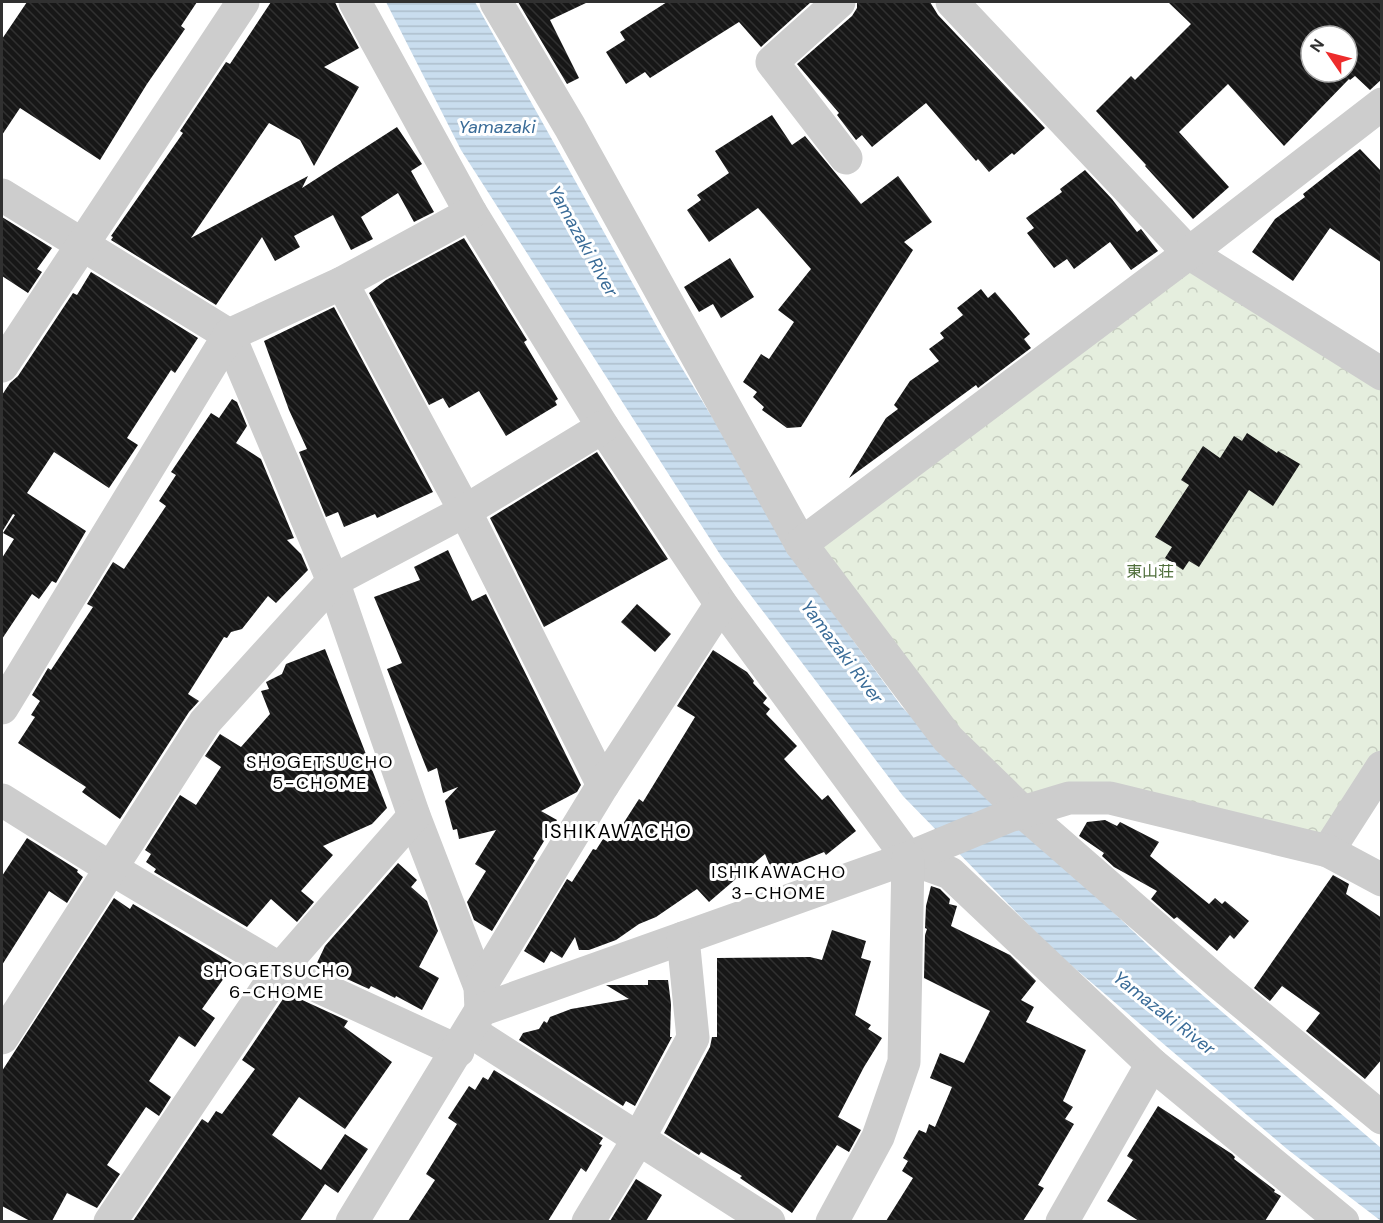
<svg xmlns="http://www.w3.org/2000/svg" width="1383" height="1223" font-family="'DM Sans','Noto Sans JP',sans-serif">
	<defs>
		<pattern id="forest-crowns" width="20" height="18" patternUnits="userSpaceOnUse" patternTransform="scale(1.5)"><rect width="20" height="18" fill="#e5eede"/><path d="M2 6a3 3 0 1 1 6 0M12 15a3 3 0 1 1 6 0" fill="none" stroke="#c5ccbf"/></pattern>
		<pattern id="water-rules" width="6" height="5" patternUnits="userSpaceOnUse" patternTransform="scale(1.5)"><rect width="6" height="5" fill="#c9ddee"/><path d="M0 2.5h6" fill="none" stroke="#adbecc"/></pattern>
		<pattern id="building-back-hatch" width="6" height="6" patternUnits="userSpaceOnUse" patternTransform="scale(1.5)"><rect width="6" height="6" fill="#171717"/><path d="M-1 5l2 2M0 0l6 6M5-1l2 2" fill="none" stroke="#303030"/></pattern>
	</defs>
	<rect width="100%" height="100%" fill="#fff"/>
	<path fill="url(#forest-crowns)" d="M 1189,253 L 1381,374 L 1381,767 L 1328,851 L 1110,798 L 1009,816 L 801,544 Z"/>
	<path fill="url(#water-rules)" d="M 386,2 L 475,2 L 661,334 L 830,609 L 902,707 L 977,782 L 1179,975 L 1381,1148 L 1381,1221 L 1287,1149 L 1052,949 L 903,796 L 721,556 L 461,150 Z"/>
	<g fill="url(#building-back-hatch)" fill-rule="evenodd">
		<path d="M 27,2 L 197,2 L 181,26 L 185,29 L 147,84 L 100,160 L 20,108 L 2,135 L 2,39 Z"/>
		<path d="M 271,2 L 335,2 L 339,11 L 359,48 L 324,67 L 359,87 L 314,166 L 300,140 L 269,123 L 191,238 L 308,176 L 302,188 L 397,127 L 422,164 L 411,171 L 434,212 L 414,222 L 398,193 L 361,217 L 373,239 L 351,250 L 333,215 L 294,236 L 300,247 L 275,261 L 262,237 L 216,305 L 111,240 L 113,237 L 111,236 L 183,133 L 180,131 L 226,62 L 230,64 Z"/>
		<path d="M 518,2 L 588,2 L 550,20 L 579,78 L 567,84 Z"/>
		<path d="M 667,2 L 811,2 L 761,47 L 739,22 L 650,78 L 645,72 L 626,84 L 606,52 L 625,40 L 620,32 Z"/>
		<path d="M 857,2 L 930,2 L 938,15 L 1045,128 L 1014,155 L 1012,153 L 989,172 L 978,159 L 976,161 L 926,103 L 872,147 L 862,135 L 856,140 L 837,115 L 839,113 L 797,64 L 852,16 L 857,8 Z"/>
		<path d="M 1168,2 L 1382,2 L 1382,79 L 1370,90 L 1355,76 L 1350,80 L 1349,79 L 1284,146 L 1228,84 L 1179,132 L 1229,187 L 1193,219 L 1145,166 L 1146,165 L 1096,111 L 1131,76 L 1135,80 L 1191,24 ZM 1311,36 L 1347,36 L 1347,72 L 1311,72 Z"/>
		<path d="M 772,115 L 792,145 L 805,136 L 861,204 L 898,176 L 932,222 L 904,242 L 913,250 L 801,427 L 787,428 L 762,410 L 764,407 L 753,397 L 757,392 L 743,382 L 761,354 L 769,359 L 794,322 L 778,310 L 811,269 L 758,208 L 709,242 L 687,210 L 701,200 L 697,195 L 729,173 L 715,151 Z"/>
		<path d="M 1360,149 L 1382,172 L 1382,263 L 1330,228 L 1293,281 L 1252,252 L 1275,219 L 1305,197 L 1303,194 Z"/>
		<path d="M 1085,170 L 1112,199 L 1137,232 L 1141,229 L 1158,251 L 1131,270 L 1110,242 L 1074,269 L 1067,259 L 1054,268 L 1027,233 L 1034,228 L 1026,218 L 1062,192 L 1060,189 Z"/>
		<path d="M 2,217 L 52,248 L 37,269 L 42,272 L 28,293 L 2,276 Z"/>
		<path d="M 464,238 L 527,340 L 524,342 L 558,399 L 555,401 L 557,405 L 506,436 L 479,391 L 449,408 L 443,398 L 429,405 L 369,293 L 386,280 Z"/>
		<path d="M 730,258 L 754,297 L 721,318 L 713,304 L 699,312 L 684,287 Z"/>
		<path d="M 91,272 L 198,338 L 175,373 L 171,370 L 127,438 L 138,445 L 109,488 L 54,452 L 27,493 L 86,531 L 56,583 L 52,581 L 39,599 L 32,594 L 2,639 L 2,558 L 14,539 L 3,533 L 15,515 L 13,514 L 2,532 L 2,395 L 10,383 L 18,376 L 73,293 L 77,295 Z"/>
		<path d="M 981,289 L 988,298 L 995,292 L 1012,312 L 1030,334 L 1024,339 L 1031,348 L 978,388 L 976,385 L 849,478 L 886,418 L 898,409 L 894,405 L 910,381 L 939,361 L 929,349 L 944,338 L 940,333 L 963,315 L 957,308 Z"/>
		<path d="M 334,307 L 433,492 L 377,518 L 375,514 L 344,527 L 338,512 L 326,517 L 299,452 L 307,449 L 289,410 L 264,341 Z"/>
		<path d="M 232,399 L 237,402 L 247,426 L 236,443 L 261,459 L 294,538 L 287,540 L 301,554 L 308,570 L 276,603 L 268,596 L 242,629 L 231,632 L 227,638 L 224,637 L 188,694 L 199,701 L 189,712 L 120,819 L 82,792 L 86,787 L 18,743 L 35,717 L 31,715 L 40,701 L 32,695 L 48,668 L 51,670 L 93,607 L 87,604 L 113,562 L 124,569 L 166,506 L 159,501 L 176,475 L 171,472 L 211,413 L 219,418 Z"/>
		<path d="M 1247,433 L 1277,453 L 1278,451 L 1300,464 L 1273,506 L 1249,490 L 1199,567 L 1189,561 L 1183,570 L 1165,558 L 1172,547 L 1155,537 L 1189,485 L 1181,480 L 1203,446 L 1220,458 L 1234,436 L 1242,441 Z"/>
		<path d="M 597,452 L 668,559 L 544,627 L 490,518 Z"/>
		<path d="M 448,550 L 472,601 L 486,594 L 581,785 L 577,792 L 541,811 L 557,820 L 533,859 L 535,860 L 492,931 L 474,920 L 467,902 L 486,871 L 475,864 L 496,830 L 459,839 L 457,829 L 453,830 L 445,801 L 458,787 L 443,793 L 437,768 L 428,772 L 387,669 L 402,663 L 374,597 L 420,580 L 414,567 Z"/>
		<path d="M 637,604 L 671,634 L 655,652 L 621,622 Z"/>
		<path d="M 325,649 L 387,808 L 372,824 L 323,846 L 333,855 L 301,891 L 314,902 L 297,922 L 271,899 L 247,927 L 154,872 L 156,869 L 146,862 L 151,854 L 145,850 L 180,795 L 196,805 L 221,767 L 205,756 L 220,734 L 241,747 L 270,714 L 261,691 L 269,689 L 266,682 L 282,674 L 286,664 Z"/>
		<path d="M 713,650 L 747,672 L 754,681 L 753,683 L 767,698 L 763,703 L 770,709 L 766,714 L 797,746 L 784,759 L 822,800 L 828,795 L 856,831 L 826,855 L 824,852 L 773,873 L 765,854 L 709,902 L 697,889 L 656,917 L 639,924 L 616,940 L 589,950 L 579,950 L 575,937 L 562,958 L 551,951 L 544,963 L 524,951 L 567,879 L 572,882 L 593,849 L 596,850 L 603,839 L 608,842 L 619,826 L 621,827 L 639,799 L 643,802 L 695,717 L 677,706 Z"/>
		<path d="M 1105,820 L 1117,826 L 1120,822 L 1159,842 L 1150,856 L 1209,904 L 1215,898 L 1222,904 L 1225,901 L 1249,921 L 1234,939 L 1230,935 L 1217,951 L 1177,917 L 1174,919 L 1151,899 L 1157,891 L 1114,867 L 1102,856 L 1104,853 L 1079,836 L 1087,822 Z"/>
		<path d="M 27,838 L 78,870 L 77,872 L 83,877 L 67,903 L 49,891 L 2,965 L 2,876 Z"/>
		<path d="M 398,863 L 417,880 L 411,887 L 427,901 L 438,931 L 419,967 L 439,978 L 422,1010 L 396,996 L 395,998 L 371,986 L 369,989 L 316,965 L 325,946 Z"/>
		<path d="M 1333,875 L 1349,884 L 1346,894 L 1382,918 L 1382,1059 L 1365,1079 L 1306,1031 L 1320,1013 L 1282,986 L 1270,1001 L 1254,988 Z"/>
		<path d="M 931,886 L 940,889 L 950,899 L 949,904 L 957,906 L 951,926 L 1010,955 L 1036,981 L 1021,1000 L 1034,1007 L 1026,1022 L 1086,1050 L 1063,1101 L 1073,1107 L 1065,1119 L 1074,1124 L 1038,1185 L 1044,1188 L 1023,1221 L 886,1221 L 913,1178 L 902,1171 L 908,1161 L 903,1158 L 919,1130 L 926,1133 L 929,1124 L 935,1127 L 952,1087 L 930,1078 L 940,1053 L 964,1063 L 990,1011 L 924,978 L 925,935 L 927,929 L 925,928 L 926,906 Z"/>
		<path d="M 114,898 L 130,909 L 133,904 L 234,964 L 202,1009 L 215,1018 L 195,1047 L 179,1036 L 149,1081 L 171,1097 L 159,1116 L 146,1107 L 107,1165 L 120,1174 L 97,1208 L 67,1193 L 52,1221 L 30,1221 L 2,1206 L 2,1071 Z"/>
		<path d="M 832,930 L 866,941 L 861,958 L 871,961 L 855,1015 L 871,1025 L 868,1029 L 882,1038 L 864,1067 L 838,1117 L 861,1130 L 849,1152 L 837,1145 L 792,1213 L 740,1178 L 742,1176 L 701,1152 L 699,1155 L 664,1133 L 710,1047 L 712,1037 L 717,1037 L 717,958 L 810,957 L 822,960 Z"/>
		<path d="M 648,980 L 668,980 L 671,1004 L 670,1037 L 672,1037 L 635,1106 L 626,1101 L 623,1106 L 519,1040 L 523,1033 L 539,1029 L 544,1021 L 547,1023 L 550,1017 L 571,1009 L 629,999 L 606,985 L 648,985 Z"/>
		<path d="M 287,993 L 348,1021 L 344,1027 L 392,1062 L 345,1129 L 299,1097 L 272,1135 L 321,1170 L 345,1134 L 368,1149 L 338,1193 L 325,1184 L 300,1221 L 133,1221 L 202,1119 L 208,1123 L 216,1111 L 222,1114 L 255,1069 L 242,1060 Z"/>
		<path d="M 494,1070 L 603,1138 L 599,1144 L 602,1145 L 586,1172 L 581,1168 L 548,1221 L 408,1221 L 435,1180 L 426,1174 L 457,1124 L 448,1118 L 469,1086 L 475,1090 L 483,1077 L 488,1080 Z"/>
		<path d="M 1158,1106 L 1232,1154 L 1235,1157 L 1234,1159 L 1275,1190 L 1274,1192 L 1281,1196 L 1265,1221 L 1139,1221 L 1107,1201 L 1133,1160 L 1127,1156 Z"/>
		<path d="M 636,1179 L 662,1195 L 646,1221 L 610,1221 Z"/>
	</g>
	<g fill="none" stroke-linecap="round" stroke-linejoin="round">
		<g stroke="#cdcdcd" stroke-width="33">
			<path d="M 355,2 L 471,213 L 603,427 L 721,604 L 908,858 L 950,873 L 1152,1064 L 1343,1222"/>
			<path d="M 496,2 L 570,127 L 801,544 L 948,739 L 1023,812 L 1219,983 L 1382,1118"/>
			<path d="M 839,2 L 772,62 L 846,158"/>
			<path d="M 952,2 L 1189,253 L 1382,374"/>
			<path d="M 2,195 L 229,335 L 333,581 L 414,816 L 480,987 L 481,1010"/>
			<path d="M 342,283 L 465,511 L 603,785"/>
			<path d="M 2,366 L 243,2"/>
			<path d="M 801,544 L 1189,253 L 1382,104"/>
			<path d="M 2,708 L 229,335 L 342,283 L 471,213"/>
			<path d="M 2,800 L 112,869 L 280,969 L 458,1051"/>
			<path d="M 1328,851 L 1382,767"/>
			<path d="M 480,987 L 603,785 L 721,604"/>
			<path d="M 470,1031 L 769,1222"/>
			<path d="M 2,1038 L 205,722 L 333,581 L 465,511 L 603,427"/>
			<path d="M 110,1222 L 280,969 L 414,816"/>
			<path d="M 352,1222 L 481,1010 L 908,858 L 1009,816 L 1069,798 L 1110,798 L 1328,851 L 1382,880"/>
			<path d="M 588,1222 L 639,1138 L 693,1038 L 683,938"/>
			<path d="M 832,1222 L 878,1137 L 904,1062 L 908,858"/>
			<path d="M 1062,1222 L 1152,1064"/>
		</g>
	</g>
	<g text-anchor="middle" stroke-width="6" stroke-linejoin="round" paint-order="stroke">
		<g font-size="16" fill="#4f6e3b" stroke="#fff">
			<text x="1150" y="577">東山荘</text>
		</g>
		<g font-size="18" font-style="italic" fill="#396b97" stroke="#fff">
			<text x="497" y="133">Yamazaki</text>
			<text transform="translate(583 241) rotate(61)" y="6">Yamazaki River</text>
			<text transform="translate(842 652) rotate(53)" y="6">Yamazaki River</text>
			<text transform="translate(1164 1013) rotate(38)" y="6">Yamazaki River</text>
		</g>
		<g font-size="18" letter-spacing="1.5" fill="#000" stroke="#fff">
			<text x="320" y="768">SHOGETSUCHO<tspan x="320" dy="21">5-CHOME</tspan></text>
			<text x="779" y="878">ISHIKAWACHO<tspan x="779" dy="21">3-CHOME</tspan></text>
			<text x="277" y="977">SHOGETSUCHO<tspan x="277" dy="21">6-CHOME</tspan></text>
		</g>
		<g font-size="20" letter-spacing="1.5" fill="#000" stroke="#fff">
			<text x="618" y="838">ISHIKAWACHO</text>
		</g>
	</g>
	<rect width="1383" height="1223" fill="none" stroke="#303030" stroke-width="6"/>
	<g transform="translate(1329 54) rotate(305)"><circle r="28" fill="#ffffff" stroke="#acacac" stroke-width="1.5"/>
	<path d="M0-4.5L10 22L0 15L-10 22Z" fill="#ed2c2c"/>
	<text y="-9" font-size="16" font-weight="bold" text-anchor="middle" fill="#303030">N</text>
	</g>
</svg>
